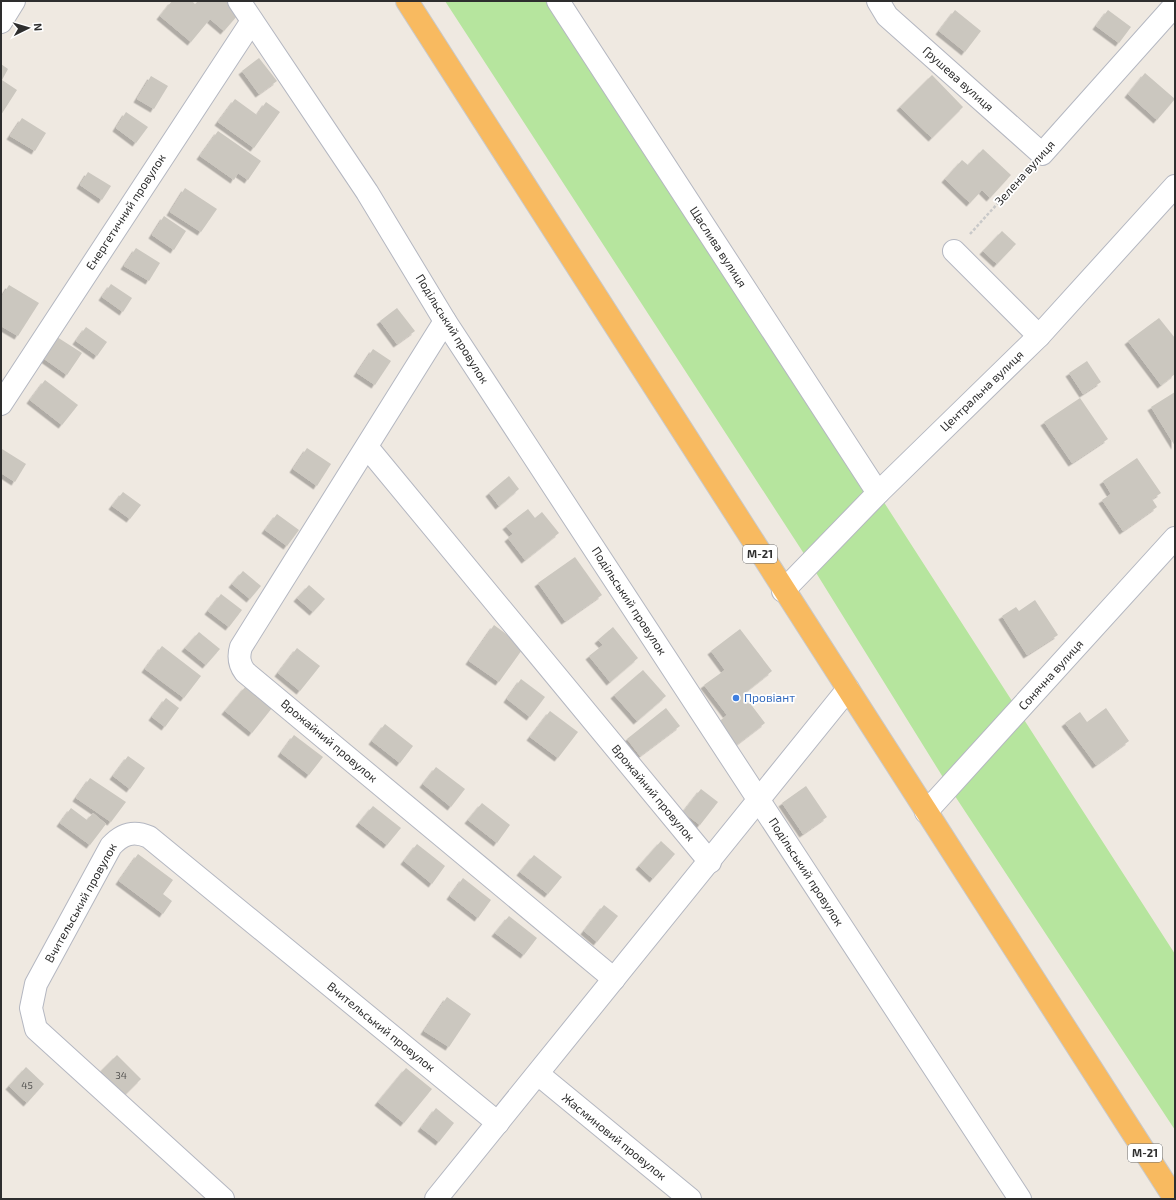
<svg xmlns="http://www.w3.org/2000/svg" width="1176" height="1200" font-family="'Exo 2',sans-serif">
	<defs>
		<filter id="shadow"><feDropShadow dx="-3.5" dy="3.5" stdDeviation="0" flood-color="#0004"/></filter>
	</defs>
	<rect width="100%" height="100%" fill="#efe9e1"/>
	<path fill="#b6e59e" d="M 445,1 L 558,1 L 878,493 L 1175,954 L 1175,1130 L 949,787 L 810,563 Z"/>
	<g fill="#cbc7bf" filter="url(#shadow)">
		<path d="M 172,1 L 192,1 L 195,4 L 198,1 L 233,1 L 243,9 L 224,31 L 210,19 L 191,42 L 160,16 Z"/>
		<path d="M 955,10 L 981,31 L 965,52 L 939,31 Z"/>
		<path d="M 1108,10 L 1131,27 L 1119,43 L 1096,26 Z"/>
		<path d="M 259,58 L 277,81 L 259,94 L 242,71 Z"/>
		<path d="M 1,64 L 8,69 L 2,80 L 17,90 L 1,115 Z"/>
		<path d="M 1145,73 L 1175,99 L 1157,120 L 1128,94 Z"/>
		<path d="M 932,75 L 963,107 L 932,138 L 900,107 Z"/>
		<path d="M 151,76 L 168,86 L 154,109 L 137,99 Z"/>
		<path d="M 235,99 L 257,115 L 266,102 L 280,112 L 254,148 L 218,122 Z"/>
		<path d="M 126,112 L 148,127 L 136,143 L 116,128 Z"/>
		<path d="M 22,118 L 46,133 L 35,151 L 10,136 Z"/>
		<path d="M 218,131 L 261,161 L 248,180 L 238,173 L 234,180 L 200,156 Z"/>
		<path d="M 983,149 L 1011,175 L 990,198 L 982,190 L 970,203 L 945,179 L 962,160 L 968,165 Z"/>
		<path d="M 88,172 L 111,186 L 102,200 L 80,185 Z"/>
		<path d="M 185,188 L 217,209 L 201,232 L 170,212 Z"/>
		<path d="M 164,216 L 186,231 L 174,250 L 152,235 Z"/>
		<path d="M 1002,231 L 1016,244 L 997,264 L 983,251 Z"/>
		<path d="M 136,248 L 160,263 L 149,281 L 124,266 Z"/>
		<path d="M 111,284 L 132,298 L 123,312 L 102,297 Z"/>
		<path d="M 9,285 L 39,303 L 18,336 L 1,326 L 1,298 Z"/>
		<path d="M 397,308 L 415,331 L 397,344 L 380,321 Z"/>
		<path d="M 1159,318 L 1175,338 L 1175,374 L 1161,385 L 1128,341 Z"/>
		<path d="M 86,327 L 107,342 L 97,356 L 76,341 Z"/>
		<path d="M 57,337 L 82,353 L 67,375 L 43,358 Z"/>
		<path d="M 373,349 L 391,361 L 375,385 L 357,373 Z"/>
		<path d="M 1087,361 L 1101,382 L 1083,394 L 1069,373 Z"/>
		<path d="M 45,380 L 78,405 L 62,425 L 30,400 Z"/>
		<path d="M 1175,392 L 1175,446 L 1151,407 Z"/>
		<path d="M 1080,398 L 1108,439 L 1072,463 L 1044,422 Z"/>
		<path d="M 307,448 L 331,464 L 317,486 L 293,469 Z"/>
		<path d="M 2,449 L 26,464 L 15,482 L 1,473 Z"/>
		<path d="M 1137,458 L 1161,493 L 1152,499 L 1157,507 L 1123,531 L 1102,500 L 1111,494 L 1103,481 Z"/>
		<path d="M 509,476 L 519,489 L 499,506 L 489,493 Z"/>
		<path d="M 123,492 L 141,505 L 130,519 L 112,506 Z"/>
		<path d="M 528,509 L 535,518 L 542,512 L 559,533 L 525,560 L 508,538 L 513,534 L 506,526 Z"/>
		<path d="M 277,514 L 299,530 L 287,546 L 265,530 Z"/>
		<path d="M 575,557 L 602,595 L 565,621 L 538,583 Z"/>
		<path d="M 243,571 L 261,586 L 250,599 L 232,584 Z"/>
		<path d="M 309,585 L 325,599 L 313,612 L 297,598 Z"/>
		<path d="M 221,594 L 242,610 L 229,627 L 208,611 Z"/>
		<path d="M 1035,600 L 1058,635 L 1027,655 L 1002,616 L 1016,607 L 1019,611 Z"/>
		<path d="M 494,625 L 524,647 L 499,682 L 469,661 Z"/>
		<path d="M 613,627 L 638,658 L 610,682 L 589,656 L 603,645 L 598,640 Z"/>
		<path d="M 740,629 L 772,671 L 743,694 L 765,723 L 731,749 L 714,726 L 727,715 L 704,685 L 725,670 L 711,651 Z"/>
		<path d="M 199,632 L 220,649 L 206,665 L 185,648 Z"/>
		<path d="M 162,646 L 201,676 L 184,698 L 145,669 Z"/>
		<path d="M 297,648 L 320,666 L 300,691 L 278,673 Z"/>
		<path d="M 643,670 L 666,696 L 637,721 L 614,695 Z"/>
		<path d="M 521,679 L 545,697 L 530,717 L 507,699 Z"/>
		<path d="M 246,686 L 272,708 L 252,733 L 225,711 Z"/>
		<path d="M 166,698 L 179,708 L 165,727 L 152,717 Z"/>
		<path d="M 666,708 L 680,726 L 640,756 L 627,739 Z"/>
		<path d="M 1106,708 L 1129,741 L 1096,765 L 1065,723 L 1080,712 L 1087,722 Z"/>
		<path d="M 550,711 L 578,732 L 558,758 L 530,737 Z"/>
		<path d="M 385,724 L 413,746 L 400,763 L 372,741 Z"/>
		<path d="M 294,735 L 323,757 L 309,775 L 281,753 Z"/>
		<path d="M 128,756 L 145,768 L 130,789 L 113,776 Z"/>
		<path d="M 436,767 L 465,789 L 451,807 L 423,784 Z"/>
		<path d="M 90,778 L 126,802 L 111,822 L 76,798 Z"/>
		<path d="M 806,786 L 827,817 L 803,834 L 782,803 Z"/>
		<path d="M 701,789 L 718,802 L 700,825 L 683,812 Z"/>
		<path d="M 482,803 L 510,825 L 497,843 L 468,820 Z"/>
		<path d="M 373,806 L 401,828 L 387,845 L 359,823 Z"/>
		<path d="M 71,808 L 87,820 L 93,813 L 106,824 L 90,845 L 60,823 Z"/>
		<path d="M 661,841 L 675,854 L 653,879 L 639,866 Z"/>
		<path d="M 417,844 L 445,866 L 432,884 L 404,861 Z"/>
		<path d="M 138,854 L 173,880 L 163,894 L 172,901 L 163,914 L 119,881 Z"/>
		<path d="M 534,855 L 562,877 L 548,894 L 520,872 Z"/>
		<path d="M 463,878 L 491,900 L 478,918 L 450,896 Z"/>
		<path d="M 604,905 L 618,916 L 597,942 L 584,931 Z"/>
		<path d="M 509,916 L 537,938 L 524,955 L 495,933 Z"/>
		<path d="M 447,997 L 471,1014 L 449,1047 L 424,1031 Z"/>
		<path d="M 117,1055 L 141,1079 L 125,1095 L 101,1071 Z"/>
		<path d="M 26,1067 L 44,1084 L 27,1103 L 9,1086 Z"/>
		<path d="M 406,1068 L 432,1089 L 404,1123 L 378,1102 Z"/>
		<path d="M 436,1108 L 454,1123 L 439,1142 L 421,1128 Z"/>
	</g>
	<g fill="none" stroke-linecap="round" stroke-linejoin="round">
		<defs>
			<g id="minor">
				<path d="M 239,1 L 367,192 L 445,321 L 1020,1199"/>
				<path d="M 558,1 L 878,493"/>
				<path d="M 878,1 L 887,16 L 1042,154 L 1175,5"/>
				<path d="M 1,22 L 14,1"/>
				<path d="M 954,251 L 1039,336"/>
				<path d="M 445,321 L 241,647 C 238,657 239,664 245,672 L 614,979"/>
				<path d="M 1,404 L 252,21"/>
				<path d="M 367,447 L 710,862"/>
				<path d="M 783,591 L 878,493 L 1039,336 L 1175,186"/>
				<path d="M 926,812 L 1175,538"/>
				<path d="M 538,1074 L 690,1199"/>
				<path d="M 223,1199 L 36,1029 L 31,1008 L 36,984 L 111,846 C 122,834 133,830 149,837 L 498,1123"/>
				<path d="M 436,1199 L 848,689"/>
			</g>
			<path id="trunk" d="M 407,1 L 1175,1199"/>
		</defs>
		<use href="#minor" stroke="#b4b7c1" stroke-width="24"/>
		<use href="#trunk" stroke="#c9c9c9" stroke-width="24"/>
		<path stroke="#c9c9c9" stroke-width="2.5" stroke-dasharray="3 2" stroke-linecap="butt" d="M 970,234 L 1027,171"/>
		<use href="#minor" stroke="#fff" stroke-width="22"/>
		<use href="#trunk" stroke="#f8ba60" stroke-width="22"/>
	</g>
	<circle fill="#3f7fe0" stroke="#fff" stroke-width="1.5" cx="736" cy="698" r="4"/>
	<g text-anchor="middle" stroke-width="3.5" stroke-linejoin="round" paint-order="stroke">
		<g font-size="10" fill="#555452">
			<text x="121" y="1079">34</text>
			<text x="27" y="1089">45</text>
		</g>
		<g fill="#fff" stroke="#6d6d6d" stroke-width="1">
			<rect x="743" y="545" width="34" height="18" rx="3"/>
			<rect x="1128" y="1144" width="34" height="18" rx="3"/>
		</g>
		<g font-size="11" font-weight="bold" fill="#2e2e2e">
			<text x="760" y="558">М-21</text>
			<text x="1145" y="1157">М-21</text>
		</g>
		<g font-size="12" fill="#2e2e2e" stroke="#fff">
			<text transform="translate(958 79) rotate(42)" y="4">Грушева вулиця</text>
			<text transform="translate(1025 173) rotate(-48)" y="4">Зелена вулиця</text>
			<text transform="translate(126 212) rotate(-57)" y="4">Енергетичний провулок</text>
			<text transform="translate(718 247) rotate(57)" y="4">Щаслива вулиця</text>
			<text transform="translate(452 329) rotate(58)" y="4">Подільський провулок</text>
			<text transform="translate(982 391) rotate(-44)" y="4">Центральна вулиця</text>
			<text transform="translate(629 601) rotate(57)" y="4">Подільський провулок</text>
			<text transform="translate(1051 675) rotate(-48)" y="4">Сонячна вулиця</text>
			<text transform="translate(329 741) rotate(40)" y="4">Врожайний провулок</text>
			<text transform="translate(653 793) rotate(50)" y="4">Врожайний провулок</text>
			<text transform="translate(806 872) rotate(57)" y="4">Подільський провулок</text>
			<text transform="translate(81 903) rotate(-61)" y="4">Вчительський провулок</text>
			<text transform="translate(381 1027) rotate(39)" y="4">Вчительський провулок</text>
			<text transform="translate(614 1137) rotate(39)" y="4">Жасминовий провулок</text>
		</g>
		<g font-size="12" fill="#366cbe" stroke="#fff" text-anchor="start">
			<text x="744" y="702">Провіант</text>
		</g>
	</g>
	<rect width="1176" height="1200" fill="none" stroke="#2e2e2e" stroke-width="4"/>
	<g transform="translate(28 28) rotate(85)" stroke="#ffffff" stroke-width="3" paint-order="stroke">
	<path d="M0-3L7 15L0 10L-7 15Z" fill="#2e2e2e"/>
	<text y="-6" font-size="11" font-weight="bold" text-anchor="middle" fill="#2e2e2e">N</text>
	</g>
</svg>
